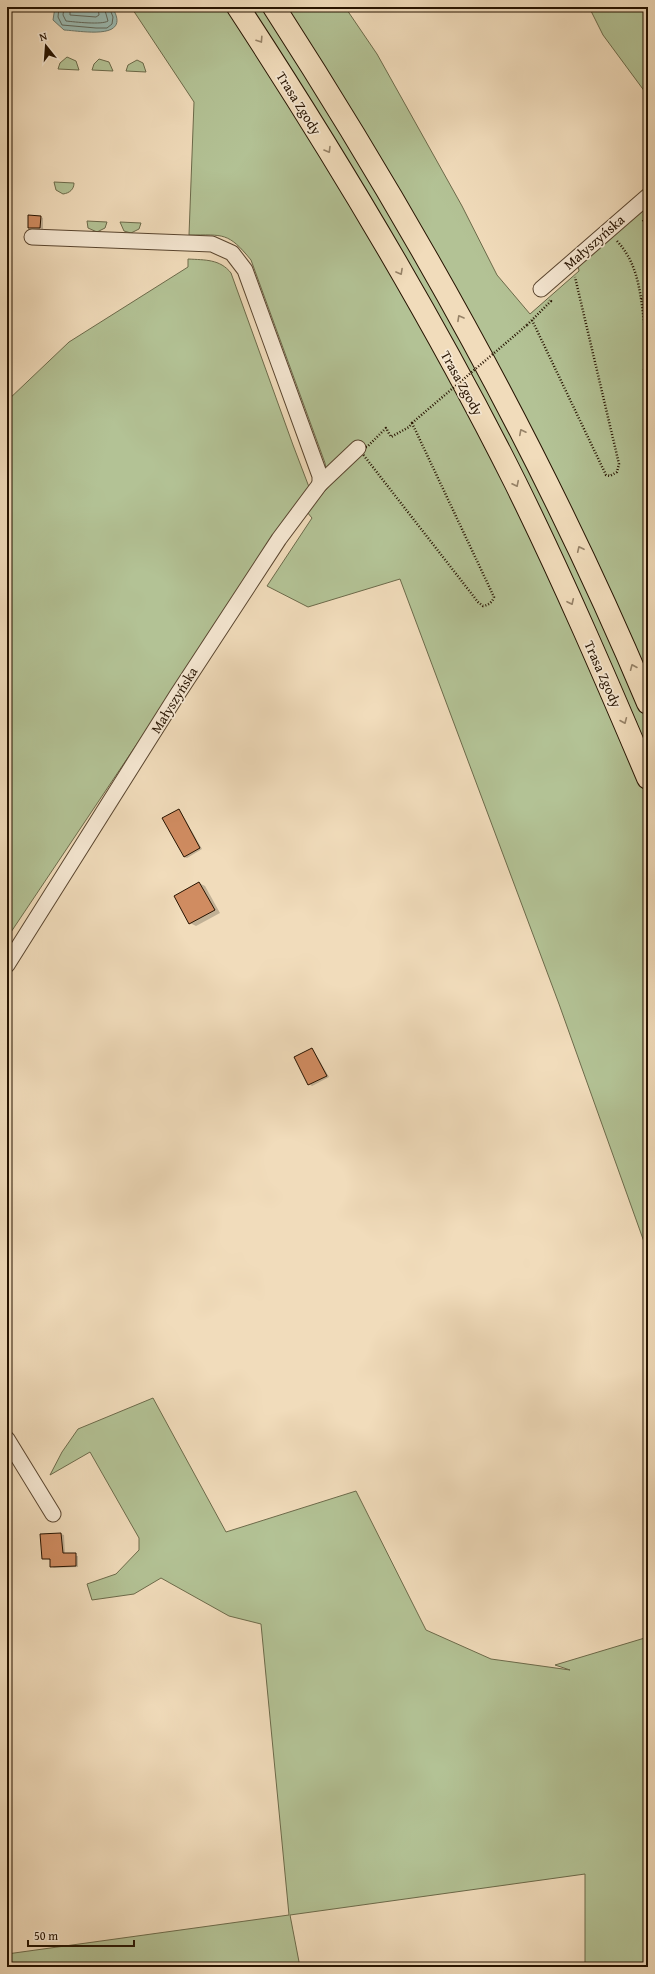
<svg xmlns="http://www.w3.org/2000/svg" width="655" height="1974" font-family="'Gentium Book Plus',serif">
	<rect width="100%" height="100%" fill="#f1dcbb"/>
	<filter id="stains"><feTurbulence type="fractalNoise" baseFrequency=".005" numOctaves="4"/><feColorMatrix values="0 0 0 0 .2 0 0 0 0 .09 0 0 0 0 .02 0 0 0 .5 -.17"/></filter>
	<radialGradient id="worn" r=".72"><stop offset=".6" stop-color="#630" stop-opacity="0"/><stop offset="1" stop-color="#630" stop-opacity=".3"/></radialGradient>
	<g fill="#b3c295" stroke="#6c6a4a">
		<path d="M 131,7 L 345,7 L 377,54 L 462,206 L 497,275 L 530,314 L 579,271 L 578,265 L 648,204 L 648,367 L 643,369 L 648,382 L 648,1253 L 559,1004 L 400,579 L 308,607 L 267,586 L 312,518 L 307,512 L 329,486 L 325,463 L 251,260 C 228,232 224,235 189,235 L 194,102 Z"/>
		<path d="M 589,7 L 648,7 L 648,96 L 603,35 Z"/>
		<path d="M 67,57 L 76,61 L 79,70 L 58,69 L 60,63 Z"/>
		<path d="M 99,59 L 109,62 L 113,71 L 92,70 L 94,64 Z"/>
		<path d="M 137,60 L 143,63 L 146,72 L 126,71 L 128,65 Z"/>
		<path d="M 54,182 L 74,183 C 74,189 70,193 63,194 L 56,190 Z"/>
		<path d="M 87,221 L 107,222 L 105,228 L 97,232 L 88,228 Z"/>
		<path d="M 120,222 L 141,223 L 139,229 L 131,233 L 124,231 Z"/>
		<path d="M 188,259 C 205,260 220,259 231,273 L 293,445 L 309,487 L 7,938 L 7,401 L 69,342 L 188,267 Z"/>
		<path d="M 153,1398 L 226,1532 L 356,1491 L 426,1630 L 491,1659 L 570,1670 L 555,1665 L 648,1637 L 648,1967 L 585,1967 L 585,1874 L 290,1915 L 300,1967 L 7,1967 L 7,1954 L 289,1915 L 261,1624 L 229,1616 L 161,1578 L 134,1594 L 92,1600 L 87,1584 L 116,1574 L 139,1550 L 139,1538 L 90,1452 L 50,1475 L 62,1452 L 78,1429 Z"/>
	</g>
	<path fill="#9bbbb3" stroke="#6c786b" d="M 55,7 L 112,7 C 133,41 82,31 64,30 L 53,20 Z"/>
	<g fill="#0003">
		<path d="M 41,217 L 43,218 L 43,229 L 29,227 Z"/>
		<path d="M 179,810 L 181,812 L 202,849 L 187,858 L 184,857 Z"/>
		<path d="M 199,883 L 205,886 L 220,913 L 196,926 L 190,923 Z"/>
		<path d="M 312,1049 L 314,1051 L 329,1077 L 312,1086 L 309,1084 Z"/>
		<path d="M 61,1534 L 64,1535 L 65,1554 L 78,1556 L 78,1567 L 54,1568 L 51,1566 L 51,1560 L 43,1558 L 41,1535 Z"/>
	</g>
	<g fill="none" stroke-linecap="round" stroke-linejoin="round">
		<g stroke="#60675a" stroke-width="1">
			<path d="M 59,7 L 58,17 L 62,25 L 96,28 L 107,28 L 112,24 L 113,17 L 109,7"/>
			<path d="M 64,7 L 63,15 L 66,21 C 75,22 102,25 108,21 L 104,7"/>
			<path d="M 70,7 L 70,15 L 96,17 L 99,15 L 98,7"/>
		</g>
	</g>
	<g fill="#d08c61" stroke="#261300">
		<path d="M 28,215 L 41,216 L 40,228 L 28,228 Z"/>
		<path d="M 179,809 L 200,848 L 184,857 L 162,818 Z"/>
		<path d="M 199,882 L 215,910 L 189,924 L 174,896 Z"/>
		<path d="M 312,1048 L 327,1076 L 308,1085 L 294,1057 Z"/>
		<path d="M 61,1533 L 63,1553 L 76,1553 L 76,1566 L 50,1567 L 50,1559 L 42,1559 L 40,1534 Z"/>
	</g>
	<g fill="none" stroke-linecap="round" stroke-linejoin="round">
		<defs>
			<g id="minor">
				<path d="M 32,237 L 212,244 L 232,253 L 245,270 L 320,476 L 320,484"/>
				<path d="M 541,289 L 648,196"/>
				<path d="M 7,965 L 177,695 L 279,539 L 320,484 L 358,448"/>
				<path d="M 7,1439 L 53,1514"/>
			</g>
			<g id="highway">
				<path d="M 238,7 C 338,160 433,318 515,482 C 563,579 606,679 648,778"/>
				<path d="M 274,7 C 417,229 546,460 648,703"/>
			</g>
		</defs>
		<use href="#minor" stroke="#59452f" stroke-width="17"/>
		<use href="#highway" stroke="#261300" stroke-width="24"/>
		<g stroke="#261300" stroke-width="2.5" stroke-dasharray="1 2" stroke-linecap="butt">
			<path d="M 643,220 L 648,232"/>
			<path d="M 617,241 C 644,270 640,309 648,346"/>
			<path d="M 641,299 L 648,293"/>
			<path d="M 532,320 L 606,475 L 610,476 L 617,472 L 619,464 L 575,277"/>
			<path d="M 527,325 L 551,301 L 549,300"/>
			<path d="M 412,423 L 494,597 C 492,603 488,605 483,606 L 478,602 L 358,448 L 367,447 L 386,428 L 391,437 L 409,427 Z"/>
		</g>
		<use href="#minor" stroke="#f6e8d3" stroke-width="15"/>
		<use href="#highway" stroke="#f1dcbb" stroke-width="22"/>
		<path stroke="#261300" stroke-width="2.5" stroke-dasharray="1 2" stroke-linecap="butt" d="M 412,423 L 527,325"/>
	</g>
	<defs><path id="oneway-chevron" d="M-2-3.5L2.5 0L-2 3.5" fill="none" stroke-width="1.6" stroke-linecap="round" stroke-linejoin="round"/></defs>
	<g stroke="#968267">
		<use href="#oneway-chevron" transform="translate(260 40) rotate(57)"/>
		<use href="#oneway-chevron" transform="translate(328 150) rotate(59)"/>
		<use href="#oneway-chevron" transform="translate(400 272) rotate(61)"/>
		<use href="#oneway-chevron" transform="translate(460 318) rotate(-119)"/>
		<use href="#oneway-chevron" transform="translate(522 432) rotate(-117)"/>
		<use href="#oneway-chevron" transform="translate(516 484) rotate(64)"/>
		<use href="#oneway-chevron" transform="translate(580 549) rotate(-115)"/>
		<use href="#oneway-chevron" transform="translate(571 602) rotate(65)"/>
		<use href="#oneway-chevron" transform="translate(633 667) rotate(-113)"/>
		<use href="#oneway-chevron" transform="translate(624 721) rotate(67)"/>
	</g>
	<g text-anchor="middle" stroke-width="3.5" stroke-linejoin="round" paint-order="stroke">
		<g font-size="14" fill="#261300" stroke="#f6e8d3">
			<text transform="translate(299 103) rotate(58)" y="5">Trasa Zgody</text>
			<text transform="translate(594 242) rotate(-41)" y="5">Małyszyńska</text>
			<text transform="translate(462 383) rotate(61)" y="5">Trasa Zgody</text>
			<text transform="translate(603 674) rotate(66)" y="5">Trasa Zgody</text>
			<text transform="translate(174 700) rotate(-58)" y="5">Małyszyńska</text>
		</g>
	</g>
	<rect width="655" height="1974" fill="none" stroke="#f1dcbb" stroke-width="24"/>
	<rect x="8" y="8" width="639" height="1958" fill="none" stroke="#261300" stroke-width="2"/>
	<rect x="12" y="12" width="631" height="1950" fill="none" stroke="#261300"/>
	<g transform="translate(46 46) rotate(343)" stroke="#f6e8d3" stroke-width="3" paint-order="stroke">
	<path d="M0-3L7 15L0 10L-7 15Z" fill="#261300"/>
	<text y="-6" font-size="11" font-weight="bold" text-anchor="middle" fill="#261300">N</text>
	</g>
	<path d="M28 1940v6h106v-6" fill="none" stroke="#261300" stroke-width="2"/>
	<text x="34" y="1940" font-size="12" fill="#261300" stroke="#f6e8d3" stroke-width="3" paint-order="stroke">50 m</text>
	<rect width="100%" height="100%" filter="url(#stains)"/>
	<rect width="100%" height="100%" fill="url(#worn)"/>
</svg>
